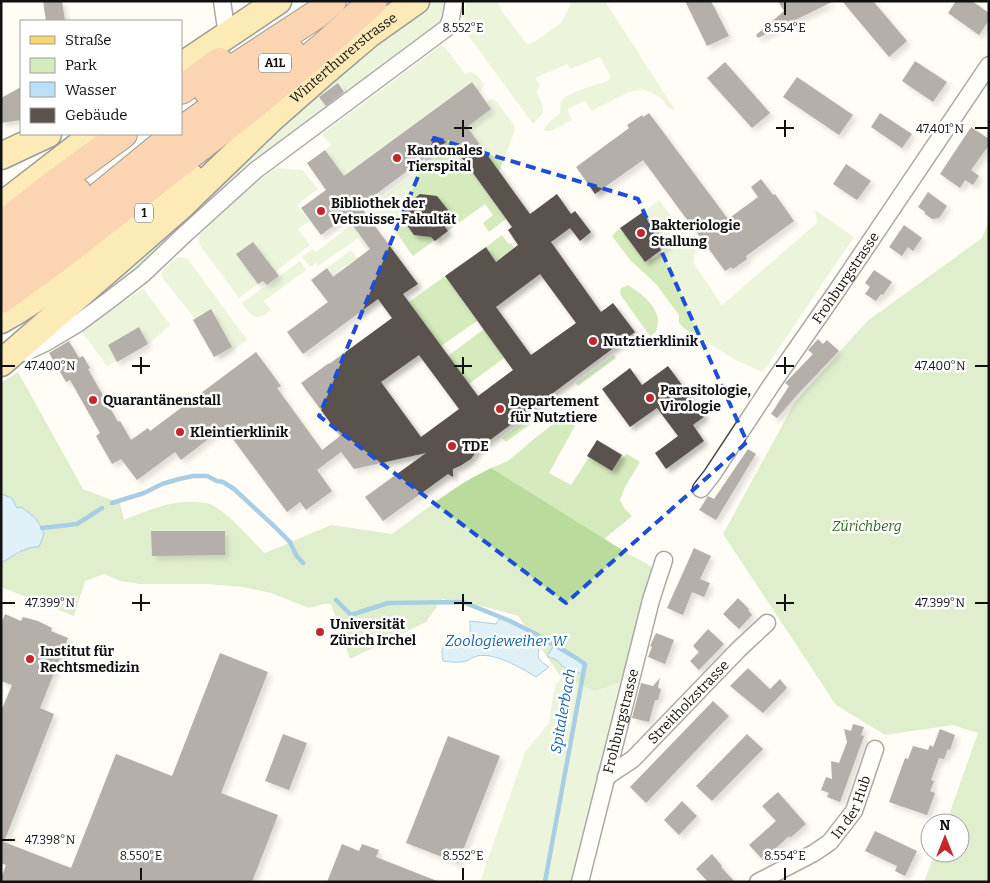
<svg xmlns="http://www.w3.org/2000/svg" width="990" height="883" font-family="Bitter,serif">
	<defs>
		<filter id="shadow"><feDropShadow dx="4" dy="4" stdDeviation="2.5" flood-color="#0004"/></filter>
	</defs>
	<rect width="100%" height="100%" fill="#fffdf5"/>
	<g fill="#d5ebbd">
		<path d="M 429,1 L 445,1 L 440,26 L 346,93 L 338,83 L 320,97 L 327,107 L 324,113 L 135,273 L 62,327 L 371,44 Z"/>
		<path d="M 466,1 L 497,1 L 504,14 L 527,44 L 533,43 L 562,22 L 572,1 L 605,1 L 675,110 L 668,108 L 662,99 L 653,93 L 643,90 L 629,92 L 591,111 L 585,101 L 568,109 L 572,120 L 551,131 L 544,131 C 547,123 553,118 560,114 C 560,109 560,103 563,99 C 569,92 599,84 608,81 L 610,78 L 610,76 L 600,57 L 570,69 L 567,64 L 535,78 L 540,84 L 537,92 L 543,107 L 543,113 L 533,124 L 462,27 Z"/>
		<path d="M 442,45 L 444,48 L 445,47 L 465,74 C 474,68 479,78 484,85 L 481,91 L 479,92 L 471,82 L 344,176 L 325,150 L 331,145 L 322,134 Z"/>
		<path d="M 492,99 L 497,102 L 514,125 L 515,130 L 499,172 L 467,127 L 491,109 L 486,101 Z"/>
		<path d="M 453,146 L 506,219 L 489,232 L 483,223 L 493,215 L 485,204 L 413,256 L 383,214 L 376,219 L 368,208 Z"/>
		<path d="M 276,168 L 303,170 L 318,189 L 297,205 L 309,221 L 298,229 L 310,245 L 275,272 L 253,242 L 236,254 L 258,284 L 239,298 L 199,244 L 200,234 L 208,225 L 261,179 Z"/>
		<path d="M 659,200 L 696,250 L 693,262 L 722,305 L 817,223 L 815,210 L 854,237 L 763,372 L 739,362 L 685,329 L 679,323 L 679,315 L 656,284 L 630,260 L 612,236 L 620,228 L 645,262 L 652,257 L 653,259 L 670,247 L 643,212 Z"/>
		<path d="M 352,224 L 380,263 L 340,287 L 327,268 L 351,250 L 357,258 L 340,271 L 345,279 L 376,262 L 358,238 L 318,266 L 316,263 L 310,267 L 302,257 L 313,249 L 316,252 Z"/>
		<path d="M 502,235 L 509,244 L 511,243 L 533,273 L 532,274 L 534,278 L 526,284 L 504,256 L 496,262 L 486,247 Z"/>
		<path d="M 177,257 L 181,257 L 188,259 L 247,340 L 221,359 L 193,316 L 163,279 L 161,274 L 166,267 Z"/>
		<path d="M 300,261 L 306,270 L 264,301 L 271,310 C 256,323 251,316 242,303 Z"/>
		<path d="M 445,276 L 477,321 L 441,346 L 409,302 Z"/>
		<path d="M 628,285 C 639,292 657,305 658,320 C 658,324 657,328 656,332 L 650,336 L 622,297 L 620,294 L 621,288 Z"/>
		<path d="M 143,288 L 170,325 L 150,343 L 107,366 L 82,332 Z"/>
		<path d="M 484,329 L 504,358 L 469,384 L 448,356 Z"/>
		<path d="M 614,355 L 616,358 L 578,386 L 576,383 Z"/>
		<path d="M 539,410 L 543,415 L 506,442 L 502,438 Z"/>
		<path d="M 562,417 L 575,426 L 549,473 L 571,485 L 589,457 L 612,471 L 622,456 L 624,457 L 627,454 L 640,462 L 625,487 L 620,500 L 625,509 L 632,516 L 604,539 L 491,468 L 508,461 L 534,439 Z"/>
		<path d="M 562,678 L 595,691 L 625,681 L 573,882 L 480,882 L 525,752 L 549,723 L 553,695 L 556,684 Z"/>
	</g>
	<g fill="#b9dc9c">
		<path d="M 989,220 L 989,882 L 924,882 L 935,853 L 960,853 L 960,823 L 946,823 L 978,733 L 953,725 L 885,735 L 836,705 L 723,534 L 795,402 L 859,330 L 870,319 L 982,238 Z"/>
		<path d="M 18,372 L 83,489 L 120,503 L 124,520 C 148,510 172,500 199,502 C 202,503 207,502 210,504 C 226,510 252,541 265,553 L 331,525 L 392,534 C 424,511 455,485 491,468 L 632,556 C 640,560 649,564 655,571 L 625,681 L 595,691 L 562,678 L 518,616 L 486,607 L 442,599 L 426,622 L 350,659 L 331,604 L 324,604 L 309,608 L 271,593 L 243,587 L 207,584 L 140,584 L 120,581 L 104,574 L 85,581 L 74,616 L 1,587 L 1,563 L 11,556 L 16,555 L 31,546 L 17,508 L 12,498 L 1,494 L 1,383 Z"/>
	</g>
	<g fill="#b9e0f7" stroke="#3f96cf">
		<path d="M 1,494 L 12,498 L 17,508 L 21,507 C 34,516 38,519 44,534 L 39,547 C 25,546 12,557 1,563 Z"/>
		<path d="M 501,616 L 550,641 L 539,648 C 536,660 541,661 549,667 L 536,677 C 521,668 495,652 477,656 C 473,657 470,660 466,661 C 458,663 451,662 443,661 C 438,636 453,642 470,636 L 470,621 L 496,624 Z"/>
		<path d="M 554,645 L 568,653 L 585,664 L 583,675 L 575,671 L 567,669 L 561,665 L 557,660 L 547,656 Z"/>
	</g>
	<g fill="none" stroke-linecap="round" stroke-linejoin="round">
		<g stroke="#3f96cf" stroke-width="4.5">
			<path d="M 112,503 L 144,493 L 162,484 L 179,479 L 193,476 L 207,476 L 217,481 L 223,482 L 234,489 L 275,527 L 290,542 L 296,555 L 303,563"/>
			<path d="M 42,528 L 77,524 L 102,508"/>
			<path d="M 336,600 L 351,615 L 388,603 L 463,602 L 510,621 L 536,634 L 573,656 L 585,664 L 545,882"/>
		</g>
	</g>
	<g fill="#5a524d" fill-rule="evenodd" filter="url(#shadow)">
		<path d="M 43,1 L 62,1 L 65,21 L 46,21 Z"/>
		<path d="M 685,1 L 711,1 L 729,36 L 707,46 Z"/>
		<path d="M 778,1 L 834,1 L 758,38 L 756,35 L 784,11 Z"/>
		<path d="M 842,1 L 873,1 L 907,41 L 889,57 Z"/>
		<path d="M 956,1 L 972,1 L 989,13 L 989,20 L 979,35 L 948,13 Z"/>
		<path d="M 915,61 L 947,82 L 933,102 L 902,81 Z"/>
		<path d="M 725,62 L 770,113 L 752,128 L 707,78 Z"/>
		<path d="M 797,77 L 853,115 L 839,135 L 783,97 Z"/>
		<path d="M 472,82 L 491,109 L 467,127 L 530,214 L 557,194 L 571,214 L 575,211 L 591,232 L 580,241 L 570,228 L 551,242 L 601,312 L 613,303 L 635,332 L 478,449 L 471,459 L 460,466 L 453,469 L 453,477 L 448,474 L 383,521 L 365,497 L 426,453 L 354,469 L 341,452 L 317,470 L 332,491 L 306,510 L 300,502 L 287,512 L 224,427 L 181,460 L 175,452 L 137,480 L 121,459 L 112,464 L 96,436 L 100,433 L 70,380 L 66,382 L 49,353 L 69,341 L 79,358 L 83,356 L 90,368 L 88,369 L 118,422 L 120,421 L 131,440 L 148,428 L 150,431 L 256,352 L 281,386 L 277,388 L 322,450 L 340,436 L 301,383 L 329,363 L 329,364 L 392,318 L 378,299 L 303,354 L 287,332 L 328,302 L 311,280 L 327,268 L 333,277 L 370,249 L 346,216 L 321,235 L 301,208 L 326,190 L 307,163 L 325,150 L 344,176 ZM 449,140 L 512,227 L 508,230 L 518,245 L 496,262 L 486,247 L 445,276 L 513,370 L 478,396 L 403,294 L 418,284 L 360,206 ZM 540,274 L 576,323 L 531,355 L 496,307 ZM 419,355 L 459,409 L 421,437 L 381,382 Z"/>
		<path d="M 338,83 L 344,92 L 326,106 L 319,97 Z"/>
		<path d="M 21,87 L 21,120 L 1,123 L 1,98 Z"/>
		<path d="M 649,113 L 728,219 L 758,197 L 751,187 L 761,179 L 773,195 L 775,194 L 794,221 L 746,256 L 747,259 L 733,269 L 731,267 L 725,271 L 643,160 L 595,194 L 576,167 L 629,128 L 627,125 L 642,115 L 643,117 Z"/>
		<path d="M 880,113 L 912,134 L 902,148 L 871,127 Z"/>
		<path d="M 971,127 L 989,139 L 989,145 L 971,170 L 979,176 L 973,185 L 965,180 L 960,188 L 940,174 Z"/>
		<path d="M 846,164 L 871,181 L 857,200 L 833,184 Z"/>
		<path d="M 928,192 L 947,206 L 939,218 L 932,219 L 925,214 L 925,212 L 918,207 Z"/>
		<path d="M 420,194 L 437,196 L 448,210 L 445,227 L 448,231 L 435,241 L 431,237 L 414,235 L 404,221 L 407,204 Z"/>
		<path d="M 643,212 L 668,245 L 645,262 L 620,228 Z"/>
		<path d="M 904,225 L 922,238 L 913,251 L 908,247 L 902,256 L 889,247 Z"/>
		<path d="M 253,242 L 279,276 L 267,285 L 263,281 L 258,284 L 236,254 Z"/>
		<path d="M 874,270 L 892,282 L 883,295 L 881,294 L 876,301 L 865,294 L 870,287 L 865,283 Z"/>
		<path d="M 211,309 L 232,347 L 214,357 L 193,320 Z"/>
		<path d="M 139,327 L 148,344 L 117,362 L 108,345 Z"/>
		<path d="M 818,339 L 823,344 L 827,340 L 839,351 L 798,394 L 777,418 L 771,414 L 789,386 L 785,383 L 813,354 L 808,350 Z"/>
		<path d="M 668,366 L 705,416 L 693,425 L 704,441 L 666,469 L 655,453 L 678,436 L 657,408 L 630,427 L 602,389 L 630,368 L 642,385 Z"/>
		<path d="M 597,440 L 622,455 L 612,471 L 587,456 Z"/>
		<path d="M 748,449 L 756,454 L 716,520 L 699,510 L 708,496 L 714,499 Z"/>
		<path d="M 151,531 L 225,531 L 225,555 L 152,556 Z"/>
		<path d="M 694,548 L 711,556 L 700,579 L 710,583 L 704,597 L 692,592 L 683,615 L 667,608 Z"/>
		<path d="M 738,598 L 749,609 L 748,610 L 752,615 L 739,629 L 723,614 Z"/>
		<path d="M 5,614 L 21,621 L 23,617 L 38,621 L 52,628 L 51,631 L 68,638 L 40,708 L 54,714 L 4,842 L 71,868 L 116,754 L 172,776 L 220,653 L 268,672 L 221,793 L 278,815 L 252,882 L 1,882 L 1,878 L 6,865 L 1,863 L 1,711 L 12,685 L 1,681 L 1,624 Z"/>
		<path d="M 708,629 L 724,644 L 699,670 L 690,661 L 699,652 L 693,646 Z"/>
		<path d="M 656,633 L 674,640 L 665,664 L 648,657 L 652,647 L 650,646 Z"/>
		<path d="M 748,668 L 770,689 L 780,679 L 787,688 L 763,713 L 730,686 Z"/>
		<path d="M 660,678 L 658,688 L 661,689 L 658,700 L 655,700 L 649,722 L 632,718 L 641,683 L 653,686 Z"/>
		<path d="M 713,701 L 729,716 L 646,803 L 630,787 Z"/>
		<path d="M 853,724 L 864,727 L 861,735 L 864,736 L 840,802 L 827,797 L 829,793 L 821,790 L 826,777 L 832,779 L 831,761 L 839,763 L 847,742 L 844,729 L 851,731 Z"/>
		<path d="M 940,729 L 955,735 L 950,750 L 948,749 L 944,759 L 939,758 L 931,780 L 934,781 L 930,791 L 935,793 L 927,815 L 889,802 L 905,758 L 908,759 L 913,746 L 928,750 L 930,745 L 933,747 Z"/>
		<path d="M 283,734 L 307,743 L 289,790 L 265,781 Z"/>
		<path d="M 747,734 L 763,749 L 712,801 L 696,786 Z"/>
		<path d="M 448,736 L 500,756 L 458,863 L 406,843 Z"/>
		<path d="M 778,792 L 806,824 L 790,838 L 789,836 L 763,860 L 749,845 L 776,821 L 762,806 Z"/>
		<path d="M 682,801 L 697,816 L 679,835 L 664,820 Z"/>
		<path d="M 875,831 L 917,851 L 905,876 L 895,871 L 897,866 L 865,851 Z"/>
		<path d="M 342,844 L 359,851 L 362,844 L 379,850 L 376,857 L 437,881 L 436,882 L 327,882 Z"/>
		<path d="M 712,854 L 722,866 L 721,867 L 735,882 L 708,882 L 696,869 Z"/>
	</g>
	<g fill="none" stroke-linecap="round" stroke-linejoin="round">
		<defs>
			<g id="minor">
				<path d="M 222,1 L 227,35"/>
				<path d="M 24,353 L 45,343 L 77,324 L 112,298 L 143,274 L 184,235 L 256,170 L 448,27 L 451,18 L 454,1"/>
				<path id="s1" d="M 701,489 L 712,475 L 772,384 L 836,292 L 989,65"/>
				<path id="s2" d="M 606,777 L 633,759 L 739,649 L 767,623"/>
				<path id="s3" d="M 580,882 L 651,600 L 664,560"/>
				<path id="s4" d="M 758,882 L 814,853 L 830,842 L 854,811 L 875,749"/>
			</g>
			<g id="primary">
				<path d="M 181,66 L 278,1"/>
				<path d="M 1,156 L 48,134"/>
				<path d="M 1,206 L 94,134"/>
				<path d="M 1,320 C 71,281 126,223 191,177"/>
				<path id="s5" d="M 1,363 L 180,207 L 272,118 L 322,74 L 368,35 L 416,1"/>
			</g>
			<g id="motorway">
				<path d="M 181,90 L 219,62"/>
				<path d="M 207,90 L 239,65 L 317,14 L 332,1"/>
				<path d="M 181,131 L 291,52"/>
				<path d="M 1,226 L 44,192 L 123,134"/>
				<path d="M 1,251 L 77,192"/>
				<path d="M 1,277 L 162,145 L 178,134"/>
				<path d="M 1,299 L 55,260 L 251,107 L 324,46 L 373,1"/>
			</g>
		</defs>
		<use href="#minor" stroke="#444" stroke-width="19"/>
		<use href="#primary" stroke="#222" stroke-width="29"/>
		<use href="#motorway" stroke="#222" stroke-width="30"/>
		<use href="#minor" stroke="#fff" stroke-width="16"/>
		<use href="#primary" stroke="#f9d66b" stroke-width="26"/>
		<use href="#motorway" stroke="#f5a25d" stroke-width="28"/>
	</g>
	<path d="M0 0H990V883H0ZM 434,138 L 638,199 L 747,442 L 566,603 L 319,416 Z" fill="#fffdf5" fill-opacity=".55" fill-rule="evenodd"/>
	<path fill="none" stroke="#1d4ed8" stroke-width="4" stroke-dasharray="10 6" stroke-linejoin="round" d="M 434,138 L 638,199 L 747,442 L 566,603 L 319,416 Z"/>
	<path fill="none" stroke="#111" stroke-width="2" d="M 463,2 L 463,15M 785,2 L 785,15M 463,120 L 463,137M 785,120 L 785,137M 454,128 L 472,128M 776,128 L 794,128M 975,128 L 988,128M 141,357 L 141,374M 463,357 L 463,374M 785,357 L 785,374M 2,366 L 15,366M 132,366 L 150,366M 454,366 L 472,366M 776,366 L 794,366M 975,366 L 988,366M 141,594 L 141,611M 463,594 L 463,611M 785,594 L 785,611M 2,603 L 15,603M 132,603 L 150,603M 454,603 L 472,603M 776,603 L 794,603M 975,603 L 988,603M 2,840 L 15,840M 141,868 L 141,880M 463,868 L 463,880M 785,868 L 785,880"/>
	<g fill="#c4262e" stroke="#fff" stroke-width="2">
		<circle cx="397" cy="158" r="5"/>
		<circle cx="321" cy="211" r="5"/>
		<circle cx="641" cy="233" r="5"/>
		<circle cx="593" cy="341" r="5"/>
		<circle cx="650" cy="398" r="5"/>
		<circle cx="93" cy="400" r="5"/>
		<circle cx="500" cy="409" r="5"/>
		<circle cx="180" cy="432" r="5"/>
		<circle cx="452" cy="446" r="5"/>
		<circle cx="320" cy="632" r="5"/>
		<circle cx="30" cy="659" r="5"/>
	</g>
	<g text-anchor="middle" stroke-width="5" stroke-linejoin="round" paint-order="stroke">
		<g fill="#fff" stroke="#585858" stroke-width="1">
			<rect x="259" y="53.5" width="32" height="19" rx="4"/>
			<rect x="135" y="203.5" width="18" height="19" rx="4"/>
		</g>
		<g font-size="12" font-weight="bold" fill="#111">
			<text x="275" y="67">A1L</text>
			<text x="144" y="217">1</text>
		</g>
		<g font-size="14" fill="#111" stroke="#fff">
			<text dy="5" stroke="none"><textPath href="#s5" startOffset="459">Winterthurerstrasse</textPath></text>
			<text dy="5" stroke="none"><textPath href="#s1" startOffset="256">Frohburgstrasse</textPath></text>
			<text dy="5" stroke="none"><textPath href="#s2" startOffset="112">Streitholzstrasse</textPath></text>
			<text dy="5" stroke="none"><textPath href="#s3" startOffset="166">Frohburgstrasse</textPath></text>
			<text dy="5" stroke="none"><textPath href="#s4" startOffset="124">In der Hub</textPath></text>
		</g>
		<g font-size="14" font-weight="bold" fill="#111" stroke="#fff" text-anchor="start">
			<text x="407" y="155">Kantonales<tspan x="407" dy="16">Tierspital</tspan></text>
			<text x="331" y="208">Bibliothek der<tspan x="331" dy="16">Vetsuisse-Fakultät</tspan></text>
			<text x="651" y="230">Bakteriologie<tspan x="651" dy="16">Stallung</tspan></text>
			<text x="603" y="346">Nutztierklinik</text>
			<text x="660" y="395">Parasitologie,<tspan x="660" dy="16">Virologie</tspan></text>
			<text x="103" y="405">Quarantänenstall</text>
			<text x="510" y="406">Departement<tspan x="510" dy="16">für Nutztiere</tspan></text>
			<text x="190" y="437">Kleintierklinik</text>
			<text x="462" y="451">TDE</text>
			<text x="330" y="629">Universität<tspan x="330" dy="16">Zürich Irchel</tspan></text>
			<text x="40" y="656">Institut für<tspan x="40" dy="16">Rechtsmedizin</tspan></text>
		</g>
		<g font-size="14" font-style="italic" fill="#2f6b1f" stroke="#fff">
			<text x="867" y="531">Zürichberg</text>
		</g>
		<g font-size="15" font-style="italic" fill="#1768a6" stroke="#fff">
			<text x="506" y="646">Zoologieweiher W</text>
			<text transform="translate(563 711) rotate(-80)" y="5">Spitalerbach</text>
		</g>
	</g>
	<g font-size="12" text-anchor="middle" fill="#111" stroke="#fff" stroke-width="5" stroke-linejoin="round" paint-order="stroke">
		<text x="463" y="32">8.552°E</text>
		<text x="785" y="32">8.554°E</text>
		<text x="940" y="133">47.401°N</text>
		<text x="50" y="370">47.400°N</text>
		<text x="940" y="370">47.400°N</text>
		<text x="50" y="607">47.399°N</text>
		<text x="940" y="607">47.399°N</text>
		<text x="50" y="844">47.398°N</text>
		<text x="141" y="860">8.550°E</text>
		<text x="463" y="860">8.552°E</text>
		<text x="785" y="860">8.554°E</text>
	</g>
	<rect width="990" height="883" fill="none" stroke="#111111" stroke-width="5"/>
	<rect x="20" y="20" width="162" height="115" fill="#ffffff" stroke="#a0a0a0"/>
	<rect x="30" y="36" width="25" height="8" fill="#f9d66b" stroke="#a0a0a0"/>
	<text x="65" y="45" font-size="15" fill="#111111">Straße</text>
	<rect x="30" y="58" width="25" height="15" fill="#d5ebbd" stroke="#a0a0a0"/>
	<text x="65" y="70" font-size="15" fill="#111111">Park</text>
	<rect x="30" y="82" width="25" height="15" fill="#b9e0f7" stroke="#a0a0a0"/>
	<text x="65" y="95" font-size="15" fill="#111111">Wasser</text>
	<rect x="30" y="108" width="25" height="15" fill="#5a524d" stroke="#a0a0a0"/>
	<text x="65" y="120" font-size="15" fill="#111111">Gebäude</text>
	<g transform="translate(945 838)"><circle r="24" fill="#ffffff" stroke="#a0a0a0"/>
	<path d="M0-4L9 19L0 12L-9 19Z" fill="#c4262e"/>
	<text y="-8" font-size="14" font-weight="bold" text-anchor="middle" fill="#111111">N</text>
	</g>
</svg>
